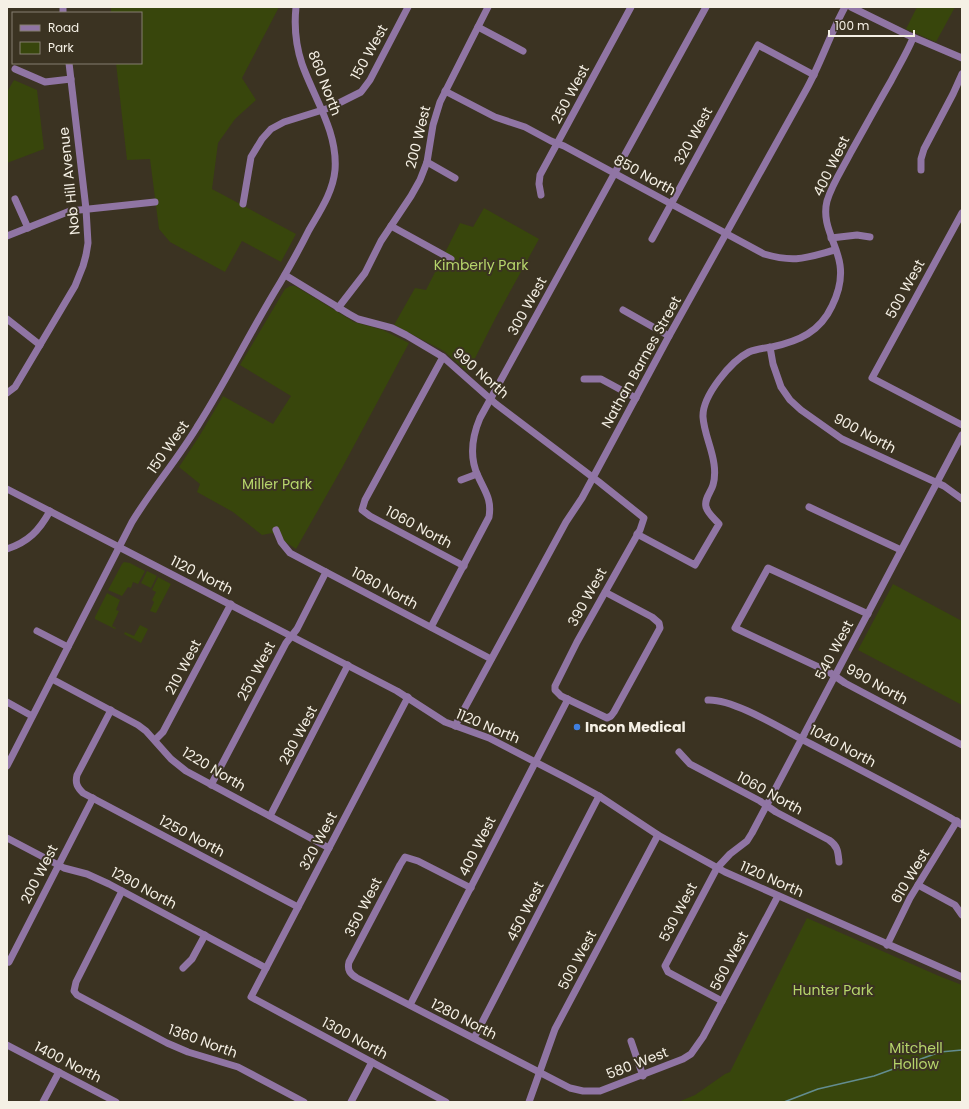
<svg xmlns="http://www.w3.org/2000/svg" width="969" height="1109" font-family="Poppins,sans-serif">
	<rect width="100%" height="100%" fill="#3b3322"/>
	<g fill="#38460c">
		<path d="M 111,7 L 279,7 L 242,78 L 256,100 L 235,119 L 218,143 L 212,189 L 296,234 L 281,262 L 242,241 L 225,272 L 170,242 L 159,229 L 150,159 L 127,160 L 116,63 L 141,63 L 141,13 L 111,13 Z"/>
		<path d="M 917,7 L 955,7 L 936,42 L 906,29 Z"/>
		<path d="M 14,80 L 37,90 L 44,149 L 7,163 L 7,92 Z"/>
		<path d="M 484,208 L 539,239 L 495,319 L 468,372 L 444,351 L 394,325 L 415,288 L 426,290 L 460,223 L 473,227 Z"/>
		<path d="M 290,286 L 295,286 L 354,322 L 383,330 L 409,343 L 342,468 L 296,549 L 272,533 L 262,535 L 233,512 L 197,492 L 200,484 L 179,467 L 200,435 L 223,396 L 273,424 L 291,396 L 240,365 L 285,289 Z"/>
		<path d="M 124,562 L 130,563 L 145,571 L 138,584 L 133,582 L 131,588 L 128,587 L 122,596 L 108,590 L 122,564 Z"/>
		<path d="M 147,571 L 157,576 L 151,588 L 141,583 Z"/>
		<path d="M 158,577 L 171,584 L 156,613 L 150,611 L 154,602 L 152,600 L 156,592 L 152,590 Z"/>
		<path d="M 893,584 L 962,621 L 962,705 L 858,650 Z"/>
		<path d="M 107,593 L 120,600 L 116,610 L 119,611 L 112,626 L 116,628 L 115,629 L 95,619 L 95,617 Z"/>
		<path d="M 140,625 L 148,629 L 141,643 L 124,634 L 125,632 L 134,636 Z"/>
		<path d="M 807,918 L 939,976 L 962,985 L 962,1102 L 678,1102 L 695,1095 L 725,1074 L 730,1072 Z"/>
	</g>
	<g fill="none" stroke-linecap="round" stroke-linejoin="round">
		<path stroke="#638d90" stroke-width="1.5" d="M 784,1102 L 818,1089 L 874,1076 L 940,1052 L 962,1050"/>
		<g stroke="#9075a4" stroke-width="7">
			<path d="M 63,7 L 63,13"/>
			<path d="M 851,7 L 908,35 L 962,58"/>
			<path d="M 478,27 L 523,51"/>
			<path d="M 15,69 L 45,82 L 71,79"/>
			<path d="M 445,91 L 495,117 L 525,127 L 551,141 L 564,146 L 764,254 C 795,263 805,258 835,250"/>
			<path d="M 427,162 L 455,178"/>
			<path d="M 921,170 L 921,159 L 924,149 L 953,94 L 962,74"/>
			<path d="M 541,195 L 539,184 L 540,175 L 631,7"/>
			<path d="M 15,199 L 28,228"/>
			<path d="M 243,204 L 251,157 L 262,139 L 271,129 L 284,122 L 329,108 L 361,92 L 370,80 L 408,7"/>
			<path d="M 962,213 L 872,378 L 962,425"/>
			<path d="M 391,226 L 451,259"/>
			<path d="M 7,236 L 70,211 L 155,202"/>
			<path d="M 831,238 L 857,235 L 870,237"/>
			<path d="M 652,239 L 758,45 L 814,75"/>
			<path d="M 285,275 L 349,314 L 358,319 L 392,328 L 406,335 L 443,357 L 496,404 L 599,482 L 644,518 L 640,530 L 577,642 L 555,686 L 555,690 L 561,696 L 607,718 L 611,716 L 614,712 L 660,628 L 659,623 L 652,617 L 605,592"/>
			<path d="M 338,308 L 365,273 L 381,241 L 411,196 L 420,180 L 427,162 L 433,125 L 440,102 L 488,7"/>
			<path d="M 623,310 L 669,336"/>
			<path d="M 7,319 L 40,345"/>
			<path d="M 770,347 L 773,364 L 781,387 L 790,400 L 801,410 L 842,439 L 944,486 L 962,499"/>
			<path d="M 443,357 L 365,500 L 362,510 L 370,516 L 464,566"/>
			<path d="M 584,379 L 601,379 L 636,398"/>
			<path d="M 7,393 L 15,387 L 75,286 L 83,266 L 86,255 L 88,243 L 86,209 L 69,63"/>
			<path d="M 461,480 L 477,474"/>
			<path d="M 7,489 L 397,691 L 445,722 L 489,738 L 570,780 L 599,796 L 658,835 L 725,872 L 962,977"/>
			<path d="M 809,507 L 901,550"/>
			<path d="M 276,530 L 281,542 L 290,553 L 491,659"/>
			<path d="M 637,534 L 695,565 L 719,524 C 715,519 708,514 706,507 C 704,499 711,492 713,485 C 715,478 715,471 714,464 C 712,448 704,433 703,417 C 702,396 731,361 749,352 C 756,349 764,348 772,347 C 799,341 820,332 832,306 C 838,294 842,279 840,265 C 837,243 821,225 827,201 C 832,184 843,168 851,152 C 864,129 877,105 891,81 C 898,67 907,53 913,38"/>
			<path d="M 7,549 C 28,542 39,531 50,511"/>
			<path d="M 868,614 L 768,568 L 735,628 L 829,672 L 845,683 L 962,745"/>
			<path d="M 431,627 L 489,517 C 492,499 485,492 478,476 C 469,457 472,437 480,418 L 706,7"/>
			<path d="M 37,631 L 68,647"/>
			<path d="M 52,679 L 138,725 L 146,731 L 171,759 L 186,771 L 329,848"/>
			<path d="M 408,697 L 251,997 L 446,1102"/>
			<path d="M 708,700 C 735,699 785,731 811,744 C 857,768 903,792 949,817 L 962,825"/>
			<path d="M 7,702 L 32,716"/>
			<path d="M 111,710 L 77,775 C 75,783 77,787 83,793 L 298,907"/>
			<path d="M 455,726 L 566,522 L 582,498 L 669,336 L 806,90 C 821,63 830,34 845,7"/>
			<path d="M 155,740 L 163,732 L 231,604"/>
			<path d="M 679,752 L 690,764 L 760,801 L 776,812 L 829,840 C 838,846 838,852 839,862"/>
			<path d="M 7,766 L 132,522 C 152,489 177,460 197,427 C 227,380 251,330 280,283 C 290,266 300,248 309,230 C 320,211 333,192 335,170 C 338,132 314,98 302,64 C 296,46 294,26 296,7"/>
			<path d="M 211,785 L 286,643 L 297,629 L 326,572"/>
			<path d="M 270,816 L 348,665"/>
			<path d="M 7,838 L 64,868 L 87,874 L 109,884 L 266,968"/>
			<path d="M 918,885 L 955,905 L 962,915"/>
			<path d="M 471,888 L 418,861 L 405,857 L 400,865 L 349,962 C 347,970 350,974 357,978 L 570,1088 L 583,1091 L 600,1091 L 683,1059 L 691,1054 L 703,1037 L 778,896"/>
			<path d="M 122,891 L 76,982 L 74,991 L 77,995 L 167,1043 L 188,1052 L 238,1067 L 304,1102"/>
			<path d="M 887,945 L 910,898 L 957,821"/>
			<path d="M 7,961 L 9,962 L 93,798"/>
			<path d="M 183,968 L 192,959 L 205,935"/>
			<path d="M 722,1001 L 668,972 L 665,966 L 717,868 L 730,854 L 747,841 L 752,833 L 962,435"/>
			<path d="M 410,1005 L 568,699"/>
			<path d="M 474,1038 L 599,796"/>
			<path d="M 631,1041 L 643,1076"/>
			<path d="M 7,1045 L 116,1102"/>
			<path d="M 43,1102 L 59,1072"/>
			<path d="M 351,1102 L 372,1062"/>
			<path d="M 529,1102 L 555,1029 L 658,835"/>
		</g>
	</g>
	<circle fill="#3f7fe0" stroke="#3b3322" stroke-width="1.5" cx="577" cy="727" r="4"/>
	<g text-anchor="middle" stroke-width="4" stroke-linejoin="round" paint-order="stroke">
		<g font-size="14" fill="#f5f0e5" stroke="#3b3322">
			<text transform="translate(369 52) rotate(-61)" y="5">150 West</text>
			<text transform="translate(325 83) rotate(69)" y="5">860 North</text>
			<text transform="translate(570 94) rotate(-62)" y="5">250 West</text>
			<text transform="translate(693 136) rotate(-61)" y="5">320 West</text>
			<text transform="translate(418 137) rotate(-76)" y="5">200 West</text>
			<text transform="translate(831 166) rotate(-64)" y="5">400 West</text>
			<text transform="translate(645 175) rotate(29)" y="5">850 North</text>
			<text transform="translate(69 181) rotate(-96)" y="5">Nob Hill Avenue</text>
			<text transform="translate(905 289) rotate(-61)" y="5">500 West</text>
			<text transform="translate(527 306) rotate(-61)" y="5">300 West</text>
			<text transform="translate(641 362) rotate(-61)" y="5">Nathan Barnes Street</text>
			<text transform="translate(481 373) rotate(41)" y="5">990 North</text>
			<text transform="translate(865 433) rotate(28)" y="5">900 North</text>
			<text transform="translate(168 447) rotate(-55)" y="5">150 West</text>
			<text transform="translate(419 527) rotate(28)" y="5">1060 North</text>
			<text transform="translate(202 575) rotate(27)" y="5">1120 North</text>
			<text transform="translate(385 588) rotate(28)" y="5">1080 North</text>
			<text transform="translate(587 597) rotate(-61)" y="5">390 West</text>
			<text transform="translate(834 650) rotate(-62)" y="5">540 West</text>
			<text transform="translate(183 667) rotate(-62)" y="5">210 West</text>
			<text transform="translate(256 671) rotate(-62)" y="5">250 West</text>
			<text transform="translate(877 684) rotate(29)" y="5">990 North</text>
			<text transform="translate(488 726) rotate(23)" y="5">1120 North</text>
			<text transform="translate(298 735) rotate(-62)" y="5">280 West</text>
			<text transform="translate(843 746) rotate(28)" y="5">1040 North</text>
			<text transform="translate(214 769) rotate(31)" y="5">1220 North</text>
			<text transform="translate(770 793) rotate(29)" y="5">1060 North</text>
			<text transform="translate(192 836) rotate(28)" y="5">1250 North</text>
			<text transform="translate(318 841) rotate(-62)" y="5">320 West</text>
			<text transform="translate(477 846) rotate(-63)" y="5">400 West</text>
			<text transform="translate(39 874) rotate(-63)" y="5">200 West</text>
			<text transform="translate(910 876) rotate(-59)" y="5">610 West</text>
			<text transform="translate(772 879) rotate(24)" y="5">1120 North</text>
			<text transform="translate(144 888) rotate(28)" y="5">1290 North</text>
			<text transform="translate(363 907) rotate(-63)" y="5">350 West</text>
			<text transform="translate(525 911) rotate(-63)" y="5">450 West</text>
			<text transform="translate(678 912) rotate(-62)" y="5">530 West</text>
			<text transform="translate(577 960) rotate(-62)" y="5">500 West</text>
			<text transform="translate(729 961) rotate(-62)" y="5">560 West</text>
			<text transform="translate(464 1019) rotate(27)" y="5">1280 North</text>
			<text transform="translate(355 1038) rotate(28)" y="5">1300 North</text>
			<text transform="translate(203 1041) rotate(20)" y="5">1360 North</text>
			<text transform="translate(68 1062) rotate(27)" y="5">1400 North</text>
			<text transform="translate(637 1063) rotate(-21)" y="5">580 West</text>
		</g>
		<g font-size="14" fill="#b6d56b" stroke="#3b3322">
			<text x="481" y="270">Kimberly Park</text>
			<text x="277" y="489">Miller Park</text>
			<text x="833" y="995">Hunter Park</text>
			<text x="916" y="1053">Mitchell<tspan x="916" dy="16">Hollow</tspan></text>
		</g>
		<g font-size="14" font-weight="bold" fill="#f5f0e5" stroke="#3b3322" text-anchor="start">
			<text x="585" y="732">Incon Medical</text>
		</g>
	</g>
	<rect width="969" height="1109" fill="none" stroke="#f5f0e5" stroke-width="16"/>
	<rect x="12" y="12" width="130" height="52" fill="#3b3322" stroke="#857f70"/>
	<rect x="20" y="25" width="20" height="6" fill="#9075a4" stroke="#857f70"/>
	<text x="48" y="32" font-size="12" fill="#f5f0e5">Road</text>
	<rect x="20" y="42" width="20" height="12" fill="#38460c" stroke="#857f70"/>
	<text x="48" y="52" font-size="12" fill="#f5f0e5">Park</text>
	<path d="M829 30v6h85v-6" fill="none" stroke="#f5f0e5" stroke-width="2"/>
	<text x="835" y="30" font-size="12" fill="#f5f0e5" stroke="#3b3322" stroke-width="3" paint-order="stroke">100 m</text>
</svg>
